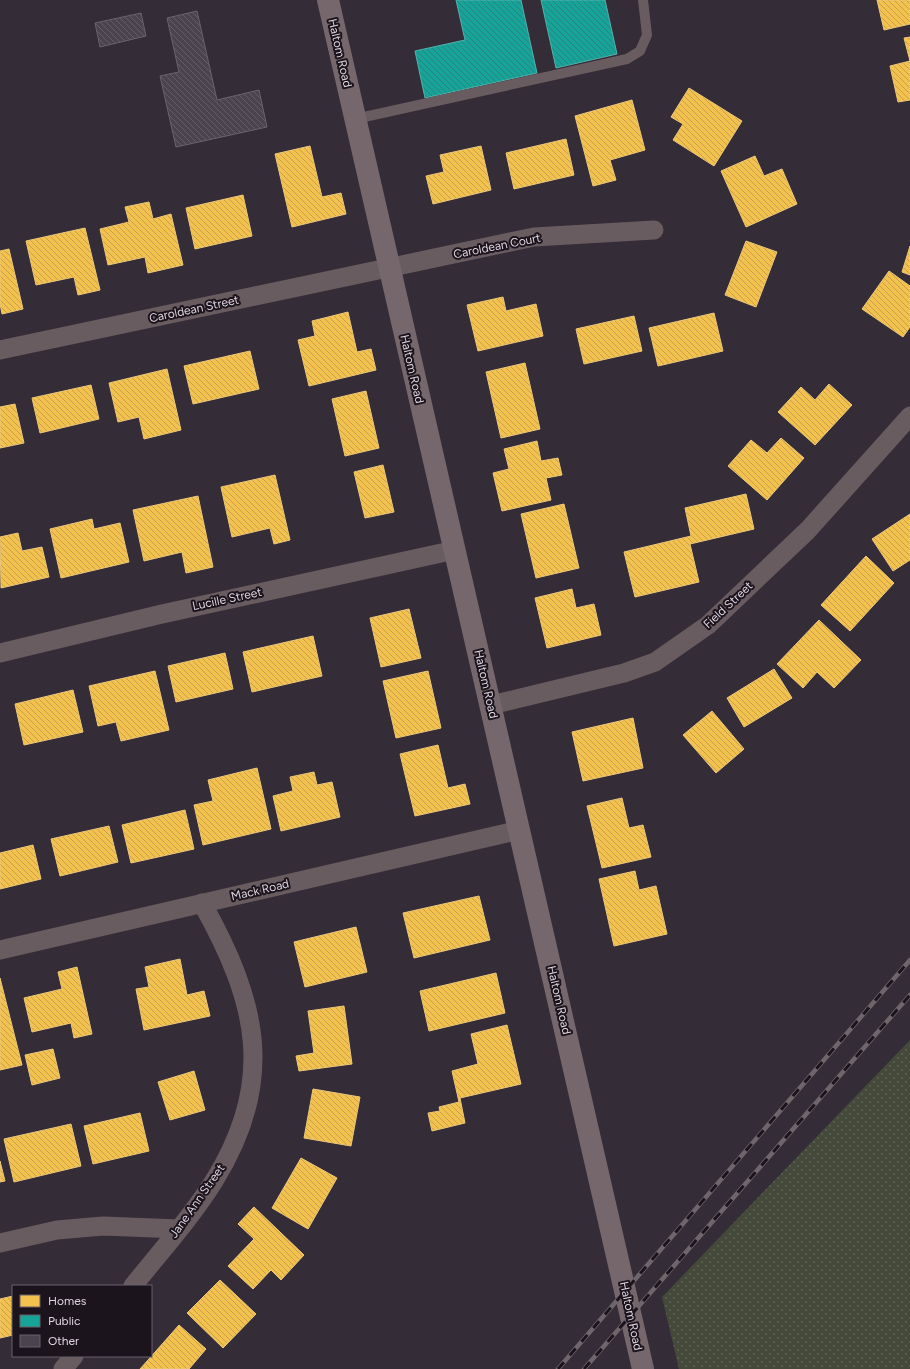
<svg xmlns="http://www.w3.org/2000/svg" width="910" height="1369" font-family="Figtree,sans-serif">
	<defs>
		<pattern id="grass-dots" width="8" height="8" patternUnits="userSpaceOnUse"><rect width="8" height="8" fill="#44493a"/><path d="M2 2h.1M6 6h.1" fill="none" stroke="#5f6256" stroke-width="1.8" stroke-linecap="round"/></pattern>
		<pattern id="homes-back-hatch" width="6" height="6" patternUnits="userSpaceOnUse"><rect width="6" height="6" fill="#f2c14e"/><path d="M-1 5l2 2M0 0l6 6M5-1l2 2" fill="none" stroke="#c6a14b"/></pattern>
		<pattern id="public-back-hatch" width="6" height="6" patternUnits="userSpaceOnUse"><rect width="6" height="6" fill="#17a398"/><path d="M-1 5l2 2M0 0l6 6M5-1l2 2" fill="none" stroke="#24857e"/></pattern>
		<pattern id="building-back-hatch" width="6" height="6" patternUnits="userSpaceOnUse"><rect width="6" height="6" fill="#4b434d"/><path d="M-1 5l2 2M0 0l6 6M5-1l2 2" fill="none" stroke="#645d66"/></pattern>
	</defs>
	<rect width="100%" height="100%" fill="#342c36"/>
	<path fill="url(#grass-dots)" d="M 910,1040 L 910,1369 L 679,1369 L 662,1297 Z"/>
	<g fill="url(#homes-back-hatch)" stroke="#ecc77a">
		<path d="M 877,0 L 910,0 L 910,24 L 884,30 Z"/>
		<path d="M 910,37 L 910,100 L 898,102 L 890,66 L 910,61 L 904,38 Z"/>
		<path d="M 689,88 L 742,121 L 714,166 L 673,140 L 683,124 L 671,117 Z"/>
		<path d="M 632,100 L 645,150 L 610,160 L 616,180 L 593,186 L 575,116 Z"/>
		<path d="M 566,139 L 574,175 L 514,189 L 506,153 Z"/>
		<path d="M 310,146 L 322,197 L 341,193 L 346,214 L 292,227 L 275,154 Z"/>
		<path d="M 481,146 L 491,190 L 433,204 L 426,176 L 444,172 L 440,155 Z"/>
		<path d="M 755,156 L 764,176 L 782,169 L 797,204 L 746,227 L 721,171 Z"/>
		<path d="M 243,195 L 252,236 L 195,249 L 186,208 Z"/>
		<path d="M 149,202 L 153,219 L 171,214 L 183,265 L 148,273 L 145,257 L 108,265 L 100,229 L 129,222 L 125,207 Z"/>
		<path d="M 85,228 L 100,290 L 78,295 L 74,277 L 36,285 L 26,241 Z"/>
		<path d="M 746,241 L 777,252 L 756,307 L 725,295 Z"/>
		<path d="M 910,246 L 910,275 L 902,272 Z"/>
		<path d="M 9,249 L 23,309 L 2,314 L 0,304 L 0,251 Z"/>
		<path d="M 889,271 L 910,286 L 910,327 L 903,337 L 862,309 Z"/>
		<path d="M 503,297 L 506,311 L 536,304 L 543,336 L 478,351 L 467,305 Z"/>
		<path d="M 348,312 L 357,352 L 371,349 L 376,370 L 309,386 L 298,340 L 315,336 L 312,321 Z"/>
		<path d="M 714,313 L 723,351 L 658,366 L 649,328 Z"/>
		<path d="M 634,316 L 642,351 L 584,364 L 576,329 Z"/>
		<path d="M 250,351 L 259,389 L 193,404 L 184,366 Z"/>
		<path d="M 525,363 L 540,429 L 501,438 L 486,372 Z"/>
		<path d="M 167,369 L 181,430 L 144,439 L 139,417 L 118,422 L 109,383 Z"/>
		<path d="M 829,384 L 852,405 L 815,445 L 778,412 L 801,387 L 815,400 Z"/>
		<path d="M 91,385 L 99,419 L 40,433 L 32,398 Z"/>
		<path d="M 366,391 L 379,448 L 345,456 L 332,399 Z"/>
		<path d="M 15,404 L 24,443 L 0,448 L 0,407 Z"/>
		<path d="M 781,438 L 804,458 L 767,500 L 728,466 L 751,440 L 767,453 Z"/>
		<path d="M 537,441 L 541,461 L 558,458 L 562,475 L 546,478 L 551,500 L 502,511 L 493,473 L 509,469 L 504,449 Z"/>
		<path d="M 383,465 L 394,512 L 365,518 L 354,472 Z"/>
		<path d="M 275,475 L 290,540 L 274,544 L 270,528 L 232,537 L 221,487 Z"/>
		<path d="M 746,494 L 754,529 L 690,544 L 699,582 L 635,597 L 624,552 L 691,536 L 685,508 Z"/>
		<path d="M 198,496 L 213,567 L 186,573 L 182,552 L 144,561 L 133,510 Z"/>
		<path d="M 564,504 L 579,568 L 536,578 L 521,514 Z"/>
		<path d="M 910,514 L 910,560 L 893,571 L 872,539 Z"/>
		<path d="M 92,519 L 94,529 L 120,523 L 129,562 L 61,578 L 50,529 Z"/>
		<path d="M 18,533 L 22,551 L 42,547 L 49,577 L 1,588 L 0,537 Z"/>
		<path d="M 866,556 L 894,583 L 850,631 L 821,605 Z"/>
		<path d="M 572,589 L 576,608 L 594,604 L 601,635 L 547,648 L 535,598 Z"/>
		<path d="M 409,609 L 421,658 L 381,667 L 370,618 Z"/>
		<path d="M 819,620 L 861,660 L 834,688 L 817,672 L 803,688 L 777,664 Z"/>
		<path d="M 313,636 L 322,676 L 252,692 L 243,652 Z"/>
		<path d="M 225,653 L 233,689 L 176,702 L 168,666 Z"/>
		<path d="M 774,669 L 792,698 L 744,727 L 727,698 Z"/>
		<path d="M 155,671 L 169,730 L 121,741 L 116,722 L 98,726 L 89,686 Z"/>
		<path d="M 428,671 L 441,728 L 396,738 L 383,681 Z"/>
		<path d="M 73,690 L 83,732 L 24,745 L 15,704 Z"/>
		<path d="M 712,711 L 744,749 L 716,773 L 683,735 Z"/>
		<path d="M 633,718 L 643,768 L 583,781 L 572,732 Z"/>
		<path d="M 438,745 L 448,788 L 465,784 L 470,804 L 415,816 L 400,754 Z"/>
		<path d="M 257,768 L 271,829 L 203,845 L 194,805 L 213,801 L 208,780 Z"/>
		<path d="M 314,772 L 317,785 L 332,782 L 340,817 L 281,831 L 273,796 L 293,791 L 290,777 Z"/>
		<path d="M 622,798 L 629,828 L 643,825 L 651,857 L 602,868 L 587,806 Z"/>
		<path d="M 185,810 L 194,849 L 131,863 L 122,825 Z"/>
		<path d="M 109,826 L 118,862 L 60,876 L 51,839 Z"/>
		<path d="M 33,845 L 41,879 L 0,889 L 0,853 Z"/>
		<path d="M 635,871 L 639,890 L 656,886 L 667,934 L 614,946 L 599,879 Z"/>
		<path d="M 479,896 L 490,940 L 414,958 L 403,913 Z"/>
		<path d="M 356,927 L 367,972 L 305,987 L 294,942 Z"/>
		<path d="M 180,959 L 187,995 L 204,991 L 210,1016 L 144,1030 L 136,989 L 149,987 L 145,967 Z"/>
		<path d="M 77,967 L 92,1034 L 74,1038 L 71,1023 L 32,1032 L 24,998 L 62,989 L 58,972 Z"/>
		<path d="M 496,973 L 505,1013 L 429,1031 L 420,991 Z"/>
		<path d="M 0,978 L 22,1065 L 0,1070 Z"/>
		<path d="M 344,1006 L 352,1064 L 299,1071 L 296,1056 L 314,1053 L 308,1011 Z"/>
		<path d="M 507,1025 L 521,1084 L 460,1098 L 465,1123 L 432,1131 L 428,1113 L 440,1111 L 439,1107 L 459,1102 L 452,1071 L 478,1064 L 471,1034 Z"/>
		<path d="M 53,1049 L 60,1078 L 32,1085 L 25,1055 Z"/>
		<path d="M 194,1071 L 205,1110 L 170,1120 L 158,1082 Z"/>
		<path d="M 313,1089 L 360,1097 L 351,1146 L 304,1138 Z"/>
		<path d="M 140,1113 L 149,1151 L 93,1164 L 84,1126 Z"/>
		<path d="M 71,1124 L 81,1166 L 14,1182 L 4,1139 Z"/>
		<path d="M 301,1158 L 337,1178 L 308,1229 L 272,1208 Z"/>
		<path d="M 0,1161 L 5,1181 L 0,1182 Z"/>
		<path d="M 254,1207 L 304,1255 L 281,1280 L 271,1270 L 253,1289 L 228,1266 L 254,1239 L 238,1224 Z"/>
		<path d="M 220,1280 L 256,1314 L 223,1348 L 187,1313 Z"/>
		<path d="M 13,1296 L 13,1335 L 0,1338 L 0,1299 Z"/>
		<path d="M 179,1325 L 206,1349 L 189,1369 L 140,1369 Z"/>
	</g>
	<g fill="url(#public-back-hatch)" stroke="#53b2ae">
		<path d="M 456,0 L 521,0 L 537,73 L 425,98 L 415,51 L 465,40 Z"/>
		<path d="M 541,0 L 605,0 L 617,54 L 556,68 Z"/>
	</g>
	<g fill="url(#building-back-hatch)" stroke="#6b646c">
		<path d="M 197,11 L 217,100 L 259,90 L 267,127 L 176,147 L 160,76 L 179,72 L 167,18 Z"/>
		<path d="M 141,13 L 146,36 L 100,47 L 95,23 Z"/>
	</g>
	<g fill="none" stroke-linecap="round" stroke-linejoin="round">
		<path stroke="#695c60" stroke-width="10" d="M 355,119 L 627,59 L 640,51 L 647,35 L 643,0"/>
		<g stroke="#695c60" stroke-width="19">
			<path d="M 0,350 L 534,237 L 654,230"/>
			<path d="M 0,653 L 162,614 L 455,550"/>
			<path d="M 491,705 L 624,673 L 655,662 L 708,625 L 808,530 L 910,416"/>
			<path d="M 0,950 L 520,830"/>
			<path d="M 0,1243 L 57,1230 L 103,1226 L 179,1229"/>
			<path d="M 133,1286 C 160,1252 191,1218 214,1181 C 277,1080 257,1001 202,903"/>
			<path d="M 63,1369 L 74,1356"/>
		</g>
		<path stroke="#75676b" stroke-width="22" d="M 328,0 L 643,1369"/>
		<defs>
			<g id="rail">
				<path d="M 558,1369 L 910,960"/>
				<path d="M 584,1369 L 910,995"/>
			</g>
		</defs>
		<use href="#rail" stroke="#6f666c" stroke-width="4.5"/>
		<use href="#rail" stroke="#1b141c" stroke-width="3" stroke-dasharray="9" stroke-linecap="butt"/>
	</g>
	<g text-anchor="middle" stroke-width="4" stroke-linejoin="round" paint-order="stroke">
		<g font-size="12" fill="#dfd5e0" stroke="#1b141c">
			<text transform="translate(340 53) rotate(77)" y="4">Haltom Road</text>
			<text transform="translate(497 246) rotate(-11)" y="4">Caroldean Court</text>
			<text transform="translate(194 309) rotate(-12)" y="4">Caroldean Street</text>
			<text transform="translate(412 369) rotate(77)" y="4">Haltom Road</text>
			<text transform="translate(227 599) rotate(-12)" y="4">Lucille Street</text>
			<text transform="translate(728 605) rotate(-43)" y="4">Field Street</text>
			<text transform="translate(486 684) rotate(77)" y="4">Haltom Road</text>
			<text transform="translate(260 890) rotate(-13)" y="4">Mack Road</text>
			<text transform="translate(559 1000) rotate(77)" y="4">Haltom Road</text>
			<text transform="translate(197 1201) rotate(-55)" y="4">Jane Ann Street</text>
			<text transform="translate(631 1316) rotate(78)" y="4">Haltom Road</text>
		</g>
	</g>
	<rect x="12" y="1285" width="140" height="72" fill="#1b141c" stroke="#69616a"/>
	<rect x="20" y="1295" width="20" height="12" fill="#f2c14e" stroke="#69616a"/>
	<text x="48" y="1305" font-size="12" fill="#dfd5e0">Homes</text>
	<rect x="20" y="1315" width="20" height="12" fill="#17a398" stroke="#69616a"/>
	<text x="48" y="1325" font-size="12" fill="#dfd5e0">Public</text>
	<rect x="20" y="1335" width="20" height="12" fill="#4b434d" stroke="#69616a"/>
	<text x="48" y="1345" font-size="12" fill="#dfd5e0">Other</text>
</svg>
